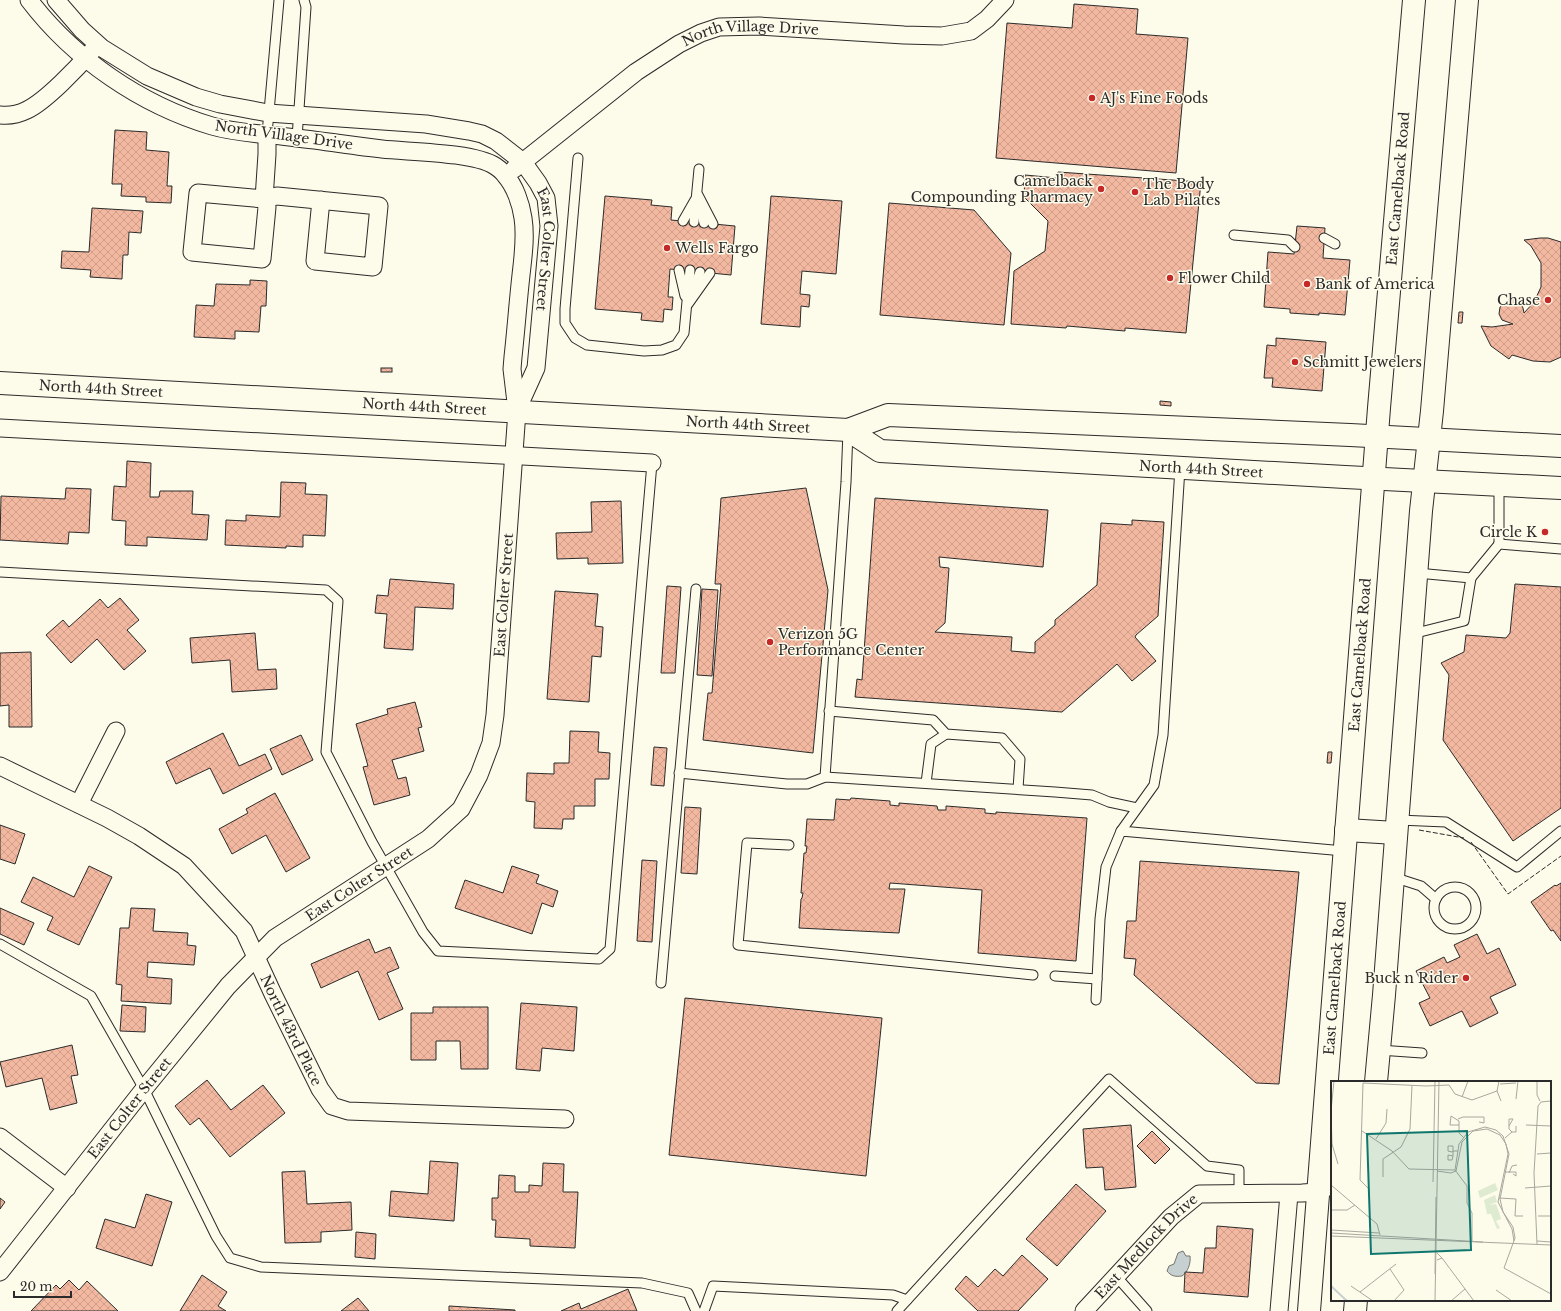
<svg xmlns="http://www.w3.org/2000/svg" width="1561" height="1311" font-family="'Libre Baskerville',serif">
	<defs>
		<pattern id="building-cross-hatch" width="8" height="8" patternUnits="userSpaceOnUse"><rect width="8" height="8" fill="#f2b8a0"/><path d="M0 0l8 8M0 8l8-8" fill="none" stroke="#d09e8a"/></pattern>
	</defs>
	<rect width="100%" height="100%" fill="#fdfbea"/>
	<path fill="#c7d0d0" stroke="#74746e" d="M 1183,1251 L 1186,1256 L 1190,1256 C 1191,1263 1188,1272 1182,1276 C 1175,1277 1171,1276 1167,1271 L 1169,1266 L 1174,1264 L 1178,1253 Z"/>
	<g fill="url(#building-cross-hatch)" stroke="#2b2b2b">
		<path d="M 1074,4 L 1138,9 L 1136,34 L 1188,38 L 1176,173 L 996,158 L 1007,23 L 1072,28 Z"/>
		<path d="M 115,130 L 147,132 L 146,150 L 169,152 L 167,186 L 172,186 L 171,203 L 146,202 L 146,197 L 121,196 L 122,184 L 112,184 Z"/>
		<path d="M 1058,172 L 1201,182 L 1186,333 L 1125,328 L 1125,331 L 1067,326 L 1066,328 L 1011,324 L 1014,271 L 1045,251 L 1048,221 L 1024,197 L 1025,175 L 1057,178 Z"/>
		<path d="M 605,196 L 652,200 L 651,205 L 672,207 L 671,220 L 735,226 L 731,275 L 670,269 L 668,297 L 673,297 L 672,310 L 664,309 L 663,322 L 641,320 L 642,313 L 595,309 Z"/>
		<path d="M 771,196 L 842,201 L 836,274 L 802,271 L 800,294 L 810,295 L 809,307 L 801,306 L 800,327 L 761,324 Z"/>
		<path d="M 889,203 L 974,210 L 1011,253 L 1004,325 L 880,315 Z"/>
		<path d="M 92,208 L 143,211 L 141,233 L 129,232 L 128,255 L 123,255 L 122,279 L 90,277 L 91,270 L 61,268 L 62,251 L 89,252 Z"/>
		<path d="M 1297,226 L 1325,228 L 1323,258 L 1350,260 L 1345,315 L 1319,313 L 1319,315 L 1290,313 L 1290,309 L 1264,307 L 1268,252 L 1294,254 Z"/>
		<path d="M 1540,238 L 1548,238 L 1561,242 L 1561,357 L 1550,362 L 1533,361 L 1512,355 L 1509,359 L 1491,346 L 1481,326 L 1492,327 L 1513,324 L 1502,320 L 1499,314 L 1500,307 L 1510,299 L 1516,299 L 1520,302 L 1523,308 L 1524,313 L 1534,302 L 1541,287 L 1541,263 L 1531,246 L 1524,240 Z"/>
		<path d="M 250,280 L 267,281 L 266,306 L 261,306 L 259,332 L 235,331 L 235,339 L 194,337 L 196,305 L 214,306 L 216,284 L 250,285 Z"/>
		<path d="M 1459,312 L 1463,312 L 1462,323 L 1458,323 Z"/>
		<path d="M 1276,338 L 1326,342 L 1322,391 L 1272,387 L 1273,378 L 1264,378 L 1267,345 L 1276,346 Z"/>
		<rect x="381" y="368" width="11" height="4"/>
		<path d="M 1160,401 L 1171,402 L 1171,406 L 1160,405 Z"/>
		<path d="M 127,461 L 151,463 L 150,497 L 159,497 L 160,491 L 193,491 L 192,514 L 209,515 L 207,540 L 147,537 L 147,546 L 125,545 L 126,521 L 112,520 L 114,486 L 126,487 Z"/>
		<path d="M 281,482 L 306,483 L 305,494 L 327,495 L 325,536 L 303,535 L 303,547 L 286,546 L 286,548 L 225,545 L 226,520 L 246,521 L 246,515 L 280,517 Z"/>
		<path d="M 66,488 L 91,489 L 89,533 L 69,532 L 68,544 L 0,540 L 1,496 L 65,499 Z"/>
		<path d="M 806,488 L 828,590 L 813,753 L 703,740 L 708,693 L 712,693 L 721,584 L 715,584 L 721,498 Z"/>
		<path d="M 875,498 L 1048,510 L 1043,567 L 939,557 L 940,567 L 949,568 L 945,623 L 935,632 L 1012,637 L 1011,651 L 1035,653 L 1035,642 L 1055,625 L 1055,620 L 1097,585 L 1101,523 L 1132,525 L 1132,520 L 1164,522 L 1158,616 L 1136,635 L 1135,637 L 1156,661 L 1132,681 L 1117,664 L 1062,712 L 855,697 L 857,679 L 862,680 Z"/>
		<path d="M 621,501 L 623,563 L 588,564 L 588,558 L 557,559 L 556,533 L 592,532 L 591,502 Z"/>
		<path d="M 390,579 L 454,584 L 453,609 L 415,607 L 413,650 L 384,648 L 387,614 L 375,613 L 377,595 L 388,596 Z"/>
		<path d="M 1515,584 L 1561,587 L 1561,808 L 1513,841 L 1443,740 L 1449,675 L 1441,663 L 1464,652 L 1466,635 L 1506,638 L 1510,633 Z"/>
		<path d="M 667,586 L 681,587 L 675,673 L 661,673 Z"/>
		<path d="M 702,589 L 718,590 L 712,676 L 697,675 Z"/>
		<path d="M 555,591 L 598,594 L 595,626 L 603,627 L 601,657 L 592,656 L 589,702 L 547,699 Z"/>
		<path d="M 120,598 L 139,620 L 127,630 L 146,651 L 124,670 L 97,639 L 71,663 L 46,635 L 63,620 L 69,627 L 100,599 L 108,608 Z"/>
		<path d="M 255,633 L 258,670 L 276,669 L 277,689 L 232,692 L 230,660 L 192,663 L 190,638 Z"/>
		<path d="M 31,652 L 32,727 L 9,727 L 9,705 L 0,706 L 0,653 Z"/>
		<path d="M 415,702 L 422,727 L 418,728 L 424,751 L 392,760 L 398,779 L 406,777 L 410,795 L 374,805 L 363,767 L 368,766 L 356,724 L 388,714 L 387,709 Z"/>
		<path d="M 570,731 L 599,732 L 598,752 L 610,753 L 609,779 L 595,779 L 595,806 L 574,806 L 574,819 L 563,819 L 562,829 L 534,828 L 535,802 L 526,801 L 527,773 L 554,774 L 554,763 L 569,763 Z"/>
		<path d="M 223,733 L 239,766 L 265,754 L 272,769 L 223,794 L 210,768 L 176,784 L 166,762 Z"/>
		<path d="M 301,735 L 313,760 L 282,775 L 270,749 Z"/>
		<path d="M 654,747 L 667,748 L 664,786 L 651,785 Z"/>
		<path d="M 1328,752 L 1332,752 L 1331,763 L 1327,763 Z"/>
		<path d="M 275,793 L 310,858 L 286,872 L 266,835 L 232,854 L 219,829 L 248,813 L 246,809 Z"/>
		<path d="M 851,798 L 890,801 L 890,805 L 899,806 L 899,803 L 937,806 L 938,810 L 946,810 L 946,806 L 985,809 L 985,813 L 996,814 L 996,812 L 1087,818 L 1076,961 L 978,953 L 982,890 L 890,883 L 889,889 L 905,889 L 899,933 L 799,928 L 801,899 L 802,898 L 803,893 L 801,893 L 804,853 L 806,853 L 807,846 L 805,846 L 807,819 L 834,820 L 836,799 L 850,800 Z"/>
		<path d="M 685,807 L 701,808 L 697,874 L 681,873 Z"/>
		<path d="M 0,825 L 25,834 L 15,864 L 0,859 Z"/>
		<path d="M 642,860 L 657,861 L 652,942 L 637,941 Z"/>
		<path d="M 1140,861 L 1299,872 L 1279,1084 L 1256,1083 L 1134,975 L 1136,959 L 1124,958 L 1127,921 L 1136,921 Z"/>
		<path d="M 89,866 L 112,877 L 79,945 L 47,930 L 53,917 L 21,902 L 33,877 L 74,897 Z"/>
		<path d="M 512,866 L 539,875 L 536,883 L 558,891 L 553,907 L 542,903 L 532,934 L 455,908 L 465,880 L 503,893 Z"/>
		<path d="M 1561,883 L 1561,941 L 1553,930 L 1551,931 L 1531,902 L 1555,885 L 1556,886 Z"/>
		<path d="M 0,908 L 34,923 L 24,945 L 0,934 Z"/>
		<path d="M 131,908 L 155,909 L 153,931 L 188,933 L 187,945 L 196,946 L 194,965 L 148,962 L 147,977 L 172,979 L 171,1004 L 121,1001 L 122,985 L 116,984 L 120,928 L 129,928 Z"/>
		<path d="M 1477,934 L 1487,954 L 1499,948 L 1516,985 L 1490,997 L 1498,1013 L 1470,1027 L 1462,1011 L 1430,1026 L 1419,1003 L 1430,998 L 1416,971 L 1444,957 L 1447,963 L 1460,957 L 1454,945 Z"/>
		<path d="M 369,939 L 375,953 L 390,947 L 399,968 L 387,973 L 403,1009 L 379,1020 L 358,971 L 321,988 L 311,964 Z"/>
		<path d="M 685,998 L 882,1018 L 866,1176 L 669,1155 Z"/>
		<path d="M 521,1003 L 577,1007 L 574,1051 L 542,1048 L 540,1071 L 516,1069 Z"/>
		<path d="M 122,1005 L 146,1007 L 145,1032 L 120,1031 Z"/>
		<path d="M 433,1007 L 488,1007 L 488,1069 L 461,1069 L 460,1041 L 436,1041 L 436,1060 L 411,1060 L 411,1013 L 433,1013 Z"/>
		<path d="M 72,1045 L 78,1075 L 71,1076 L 77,1103 L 50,1110 L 42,1078 L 6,1087 L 0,1062 Z"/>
		<path d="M 207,1080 L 231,1110 L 263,1085 L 285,1113 L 230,1157 L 199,1118 L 190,1125 L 175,1106 Z"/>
		<path d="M 1131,1125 L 1136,1187 L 1105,1190 L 1103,1167 L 1086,1168 L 1083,1129 Z"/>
		<path d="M 1152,1131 L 1170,1149 L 1155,1164 L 1137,1146 Z"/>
		<path d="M 430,1161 L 458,1163 L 454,1221 L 389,1216 L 391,1191 L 428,1194 Z"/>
		<path d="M 543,1163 L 564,1164 L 563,1192 L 578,1192 L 575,1248 L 530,1246 L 530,1239 L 495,1237 L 496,1220 L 492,1220 L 492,1198 L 498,1198 L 499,1175 L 515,1176 L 515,1192 L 529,1192 L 529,1185 L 542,1186 Z"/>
		<path d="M 305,1171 L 307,1204 L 351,1202 L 352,1230 L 321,1232 L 321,1242 L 285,1243 L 282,1172 Z"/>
		<path d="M 1076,1184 L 1106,1211 L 1057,1266 L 1026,1239 Z"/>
		<path d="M 146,1194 L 172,1202 L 152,1266 L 96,1248 L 105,1219 L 135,1228 Z"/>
		<path d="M 0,1198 L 5,1202 L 0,1209 Z"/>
		<path d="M 1217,1226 L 1253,1229 L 1248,1297 L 1184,1292 L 1185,1272 L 1203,1273 L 1205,1248 L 1216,1248 Z"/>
		<path d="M 356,1232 L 376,1234 L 375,1259 L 355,1257 Z"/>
		<path d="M 1022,1255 L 1048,1279 L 1018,1311 L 978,1311 L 955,1289 L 966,1276 L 978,1287 L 995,1269 L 1003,1276 Z"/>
		<path d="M 202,1275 L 227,1292 L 218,1306 L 226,1311 L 180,1311 Z"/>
		<path d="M 69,1280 L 79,1290 L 87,1281 L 118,1311 L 31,1311 L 56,1285 L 60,1289 Z"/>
		<path d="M 628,1289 L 637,1311 L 561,1311 L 579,1303 L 581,1309 Z"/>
		<path d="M 358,1298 L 369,1311 L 341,1311 Z"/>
		<path d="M 449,1306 L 515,1310 L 515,1311 L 449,1311 Z"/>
	</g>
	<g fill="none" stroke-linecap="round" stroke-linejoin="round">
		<defs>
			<g id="lane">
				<path d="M 267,134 L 279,0"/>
				<path d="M 297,138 L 306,7 L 304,0"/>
				<path d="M 578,158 L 565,309 L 565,323 L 575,338 L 587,345 L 644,351 L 662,350 L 676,345 L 684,333 L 690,270"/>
				<path d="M 698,195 L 713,224"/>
				<path d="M 700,204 L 704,223"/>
				<path d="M 683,221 L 695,200"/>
				<path d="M 694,222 L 699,169"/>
				<path d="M 1234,235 L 1288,240 L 1295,247"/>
				<path d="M 1324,238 L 1335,244"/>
				<path d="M 679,270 L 685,296"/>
				<path d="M 693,291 L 700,272"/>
				<path d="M 688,304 L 710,273"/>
				<path d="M 1499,544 L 1499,485"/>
				<path d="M 0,572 L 326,590 L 338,601 L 326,752 L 372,842 L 423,932 L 438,951 L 599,959 L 610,949 L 652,463"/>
				<path d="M 1417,573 L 1471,578 L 1499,544 L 1561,549"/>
				<path d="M 1412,634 L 1464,621 L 1471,578"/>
				<path d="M 829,711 L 933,720 L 946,734 L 1002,738 L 1020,759 L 1018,789"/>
				<path d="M 679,773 L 787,784 L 807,784 L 825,777 L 1055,792 L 1092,795 L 1109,802 L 1137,808"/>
				<path d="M 825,777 L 846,482 L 848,431"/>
				<path d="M 926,783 L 931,744 L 946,734"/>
				<path d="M 1398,820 L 1446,822 L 1517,867 L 1561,831"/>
				<path d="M 1121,831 L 1154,785 L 1163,735 L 1180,468"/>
				<path d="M 789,845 L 747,843 L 738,945 L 1033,975"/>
				<path d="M 1393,877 L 1421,886 L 1436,899"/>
				<circle cx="1455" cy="908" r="21"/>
				<path d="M 0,944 L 91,996 L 144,1089 L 216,1236 L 230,1258 L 261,1267 L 642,1283 L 688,1293 L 696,1311"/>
				<path d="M 1055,976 L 1097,979"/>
				<path d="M 661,983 L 696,589"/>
				<path d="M 1096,1000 L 1100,919 L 1106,867 L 1121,831 L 1344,851"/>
				<path d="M 1379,1050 L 1422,1053"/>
				<path d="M 1116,1276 L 1147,1311"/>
				<path d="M 704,1311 L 713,1286 L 893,1295 L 907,1300"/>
				<path d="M 897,1311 L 1109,1079 L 1207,1166 L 1239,1170 L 1239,1194"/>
			</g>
			<g id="street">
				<path id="s1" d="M 56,0 L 82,30 L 102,48 L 147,76 L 196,97 L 220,104 L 268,113 L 426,124 L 469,131 L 482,134 L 496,141 L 523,162 L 538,183 L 546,198 L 549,226 L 536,368 L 517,410"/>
				<path d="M 0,115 C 9,116 19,114 27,110 C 46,101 78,67 92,51"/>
				<path d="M 267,134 L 267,154 L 264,199 L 267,207 L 262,259 L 192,252 L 198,193 L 264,199 L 277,196 L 379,206 L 373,267 L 315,261 L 321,200"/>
				<path id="s2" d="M 514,169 L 636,72 L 679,44 L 701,33 L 719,27 L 759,26 L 904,35 L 942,36 L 971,31 L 987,19 L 1005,0"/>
				<path d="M 0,428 L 652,463"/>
				<path id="s3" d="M 0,766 L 107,818 L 139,836 L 184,866 L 244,931 L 273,994 L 320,1089 L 332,1106 L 348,1111 L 565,1119"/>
				<path d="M 79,804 L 116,731"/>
				<path d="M 0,1137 L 67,1188"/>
				<path id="s4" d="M 0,1272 L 144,1089 L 228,986 L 275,938 L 428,839 L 461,809 L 479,775 L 491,743 L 495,715 L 517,411 L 512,369 L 513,357 C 516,330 518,302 521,275 C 523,257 526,237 523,218 C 521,204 515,186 505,175 C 503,172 498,168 495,166 C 473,152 409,152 382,149 C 354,146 325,141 297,138 C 269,134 239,134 212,126 C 141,105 74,59 29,0"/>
				<path id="s5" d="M 1084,1311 L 1171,1217 L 1199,1194 L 1302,1193 L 1319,1192 L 1332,1184"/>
				<path d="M 1279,1311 L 1289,1194"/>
			</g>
			<g id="primary">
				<path id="s6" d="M 0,383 L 848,430 L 888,415 L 1350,435 L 1561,446"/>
				<path id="s7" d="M 848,430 L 880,451 L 1345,477 L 1561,488"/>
				<path d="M 1346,830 L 1396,833"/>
				<path d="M 1376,1082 L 1384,995 L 1421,511 L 1432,411 L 1467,0"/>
				<path id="s8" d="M 1309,1311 L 1379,408 L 1414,0"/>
				<path d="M 1355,1311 L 1356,1300"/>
			</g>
		</defs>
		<use href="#lane" stroke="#2b2b2b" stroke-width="11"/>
		<use href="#street" stroke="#2b2b2b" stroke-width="19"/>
		<use href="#primary" stroke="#2b2b2b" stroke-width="24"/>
		<use href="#lane" stroke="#fdfbea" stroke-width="9"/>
		<use href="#street" stroke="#fdfbea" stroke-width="17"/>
		<use href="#primary" stroke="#fdfbea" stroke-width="22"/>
		<g stroke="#2b2b2b" stroke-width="1" stroke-dasharray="5 2" stroke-linecap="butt">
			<path d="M 1419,830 L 1464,838"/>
			<path d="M 1471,842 L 1508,894 L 1561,856"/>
		</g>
	</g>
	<g fill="#c62828" stroke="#fdfbea" stroke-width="1.5">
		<circle cx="1092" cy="98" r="4"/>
		<circle cx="1101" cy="189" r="4"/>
		<circle cx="1135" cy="192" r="4"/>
		<circle cx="667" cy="248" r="4"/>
		<circle cx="1170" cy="278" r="4"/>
		<circle cx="1307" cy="284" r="4"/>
		<circle cx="1548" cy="300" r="4"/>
		<circle cx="1295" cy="362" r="4"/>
		<circle cx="1545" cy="532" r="4"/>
		<circle cx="770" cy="642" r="4"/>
		<circle cx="1466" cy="978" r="4"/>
	</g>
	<g text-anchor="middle" stroke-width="3" stroke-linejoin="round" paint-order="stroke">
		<g font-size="14" fill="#2b2b2b" stroke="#fdfbea">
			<text dy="5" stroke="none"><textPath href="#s2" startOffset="281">North Village Drive</textPath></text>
			<text transform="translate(284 135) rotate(8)" y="5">North Village Drive</text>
			<text dy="5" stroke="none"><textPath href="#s8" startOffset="1126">East Camelback Road</textPath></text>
			<text dy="5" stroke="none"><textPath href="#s1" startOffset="606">East Colter Street</textPath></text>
			<text dy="5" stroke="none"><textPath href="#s6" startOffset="101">North 44th Street</textPath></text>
			<text dy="5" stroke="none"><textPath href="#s6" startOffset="425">North 44th Street</textPath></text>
			<text dy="5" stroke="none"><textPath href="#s6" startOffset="749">North 44th Street</textPath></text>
			<text dy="5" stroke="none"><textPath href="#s7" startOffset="360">North 44th Street</textPath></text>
			<text dy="5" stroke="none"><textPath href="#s4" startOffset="881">East Colter Street</textPath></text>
			<text dy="5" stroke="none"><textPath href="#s8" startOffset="658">East Camelback Road</textPath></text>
			<text dy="5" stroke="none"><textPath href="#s4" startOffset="533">East Colter Street</textPath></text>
			<text dy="5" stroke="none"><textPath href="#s8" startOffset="334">East Camelback Road</textPath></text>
			<text dy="5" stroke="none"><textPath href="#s3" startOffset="408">North 43rd Place</textPath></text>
			<text dy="5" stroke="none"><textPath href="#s4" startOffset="209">East Colter Street</textPath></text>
			<text dy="5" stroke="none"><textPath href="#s5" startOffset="90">East Medlock Drive</textPath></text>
		</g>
		<g font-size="14" fill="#2b2b2b" stroke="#fdfbea" text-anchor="start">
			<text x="1100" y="103">AJ's Fine Foods</text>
			<text x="1093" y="186" text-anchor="end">Camelback<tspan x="1093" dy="16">Compounding Pharmacy</tspan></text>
			<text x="1143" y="189">The Body<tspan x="1143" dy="16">Lab Pilates</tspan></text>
			<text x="675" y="253">Wells Fargo</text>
			<text x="1178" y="283">Flower Child</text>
			<text x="1315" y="289">Bank of America</text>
			<text x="1540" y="305" text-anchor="end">Chase</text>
			<text x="1303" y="367">Schmitt Jewelers</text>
			<text x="1537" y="537" text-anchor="end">Circle K</text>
			<text x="778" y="639">Verizon 5G<tspan x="778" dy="16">Performance Center</tspan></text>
			<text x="1458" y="983" text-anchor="end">Buck n Rider</text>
		</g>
	</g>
	<g transform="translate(1331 1081)">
		<rect width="220" height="220" fill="#fdfbea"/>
		<path d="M 164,102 L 167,109 L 149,117 L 147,110 ZM 164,114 L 166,121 L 158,124 L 165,123 L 168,131 L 170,138 L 165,140 L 169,147 L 166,148 L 160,133 L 156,133 L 153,119 Z" fill="#deebd1"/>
		<path fill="none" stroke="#c7d0d0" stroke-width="2" d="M 0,205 L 16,220"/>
		<path fill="none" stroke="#a9a89e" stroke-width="1" d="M 3,0 L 0,30 L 1,63 L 7,83M 168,0 L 166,10 L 170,20M 206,0 L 206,14 L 209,20M 169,3 L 185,2M 118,4 L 124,13 L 141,19 L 166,10M 131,16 L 137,0M 185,18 L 187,0M 120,35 L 128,40 L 128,44 L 119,44 ZM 127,38 L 132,36 L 153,36 L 153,42 L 148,41M 128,44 L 128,52 L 133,57M 195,44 L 220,45M 178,45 L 182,38 L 178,38 L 178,48 L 181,51M 31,50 L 61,70 L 78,88 L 124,89M 174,57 L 181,51 L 185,51 L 185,45M 45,58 L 55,42 L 56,28M 206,73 L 220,72M 122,75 L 117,74 L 117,79 L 121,79 L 122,75 L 122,65 L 117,65 L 117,70 L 121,71 L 122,70 L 127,70M 124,89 L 128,63 L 137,51 L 154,46 L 165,49 L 172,55 L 178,73 L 169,118 L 172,131 L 182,146 L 184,157 L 173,187 L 220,213M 124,89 L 136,105 L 136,122 L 141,132 L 141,161M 106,90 L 120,92 L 125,90 L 131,61 L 142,50 L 156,48 L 169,54 L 175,63 L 177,73 L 167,121 L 181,148 L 183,160M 174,91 L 185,91 L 185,95 L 182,93M 178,92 L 181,85 L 186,84M 52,96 L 52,78 L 70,66 L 79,48 L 81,4M 102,101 L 104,0M 0,104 L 46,143 L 49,154M 37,107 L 29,99 L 32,2 L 95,5 L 118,4M 194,107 L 220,105M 168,117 L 185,118 L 184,135 L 192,135M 0,129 L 16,129 L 24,124M 207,135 L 220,135M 0,149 L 48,152M 0,152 L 152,161M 0,155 L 220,164M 206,160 L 220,161M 206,163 L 203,92 L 207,25 L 210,21 L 220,20M 106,172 L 111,177 L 106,179M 111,177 L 143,220M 59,188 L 73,209M 104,193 L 105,116M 20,205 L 42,220M 165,209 L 181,220M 29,211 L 65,183M 63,220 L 73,209M 104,220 L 108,0M 120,220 L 134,208"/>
		<path fill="#0f766e" fill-opacity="0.15" stroke="#0f766e" stroke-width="2" d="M 136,50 L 140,169 L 40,173 L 36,53 Z"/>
		<rect width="220" height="220" fill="none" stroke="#2b2b2b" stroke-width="2"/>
	</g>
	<path d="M14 1291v6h57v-6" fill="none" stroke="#2b2b2b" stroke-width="2"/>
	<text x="20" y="1291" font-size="12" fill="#2b2b2b" stroke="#fdfbea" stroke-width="3" paint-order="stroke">20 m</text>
</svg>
